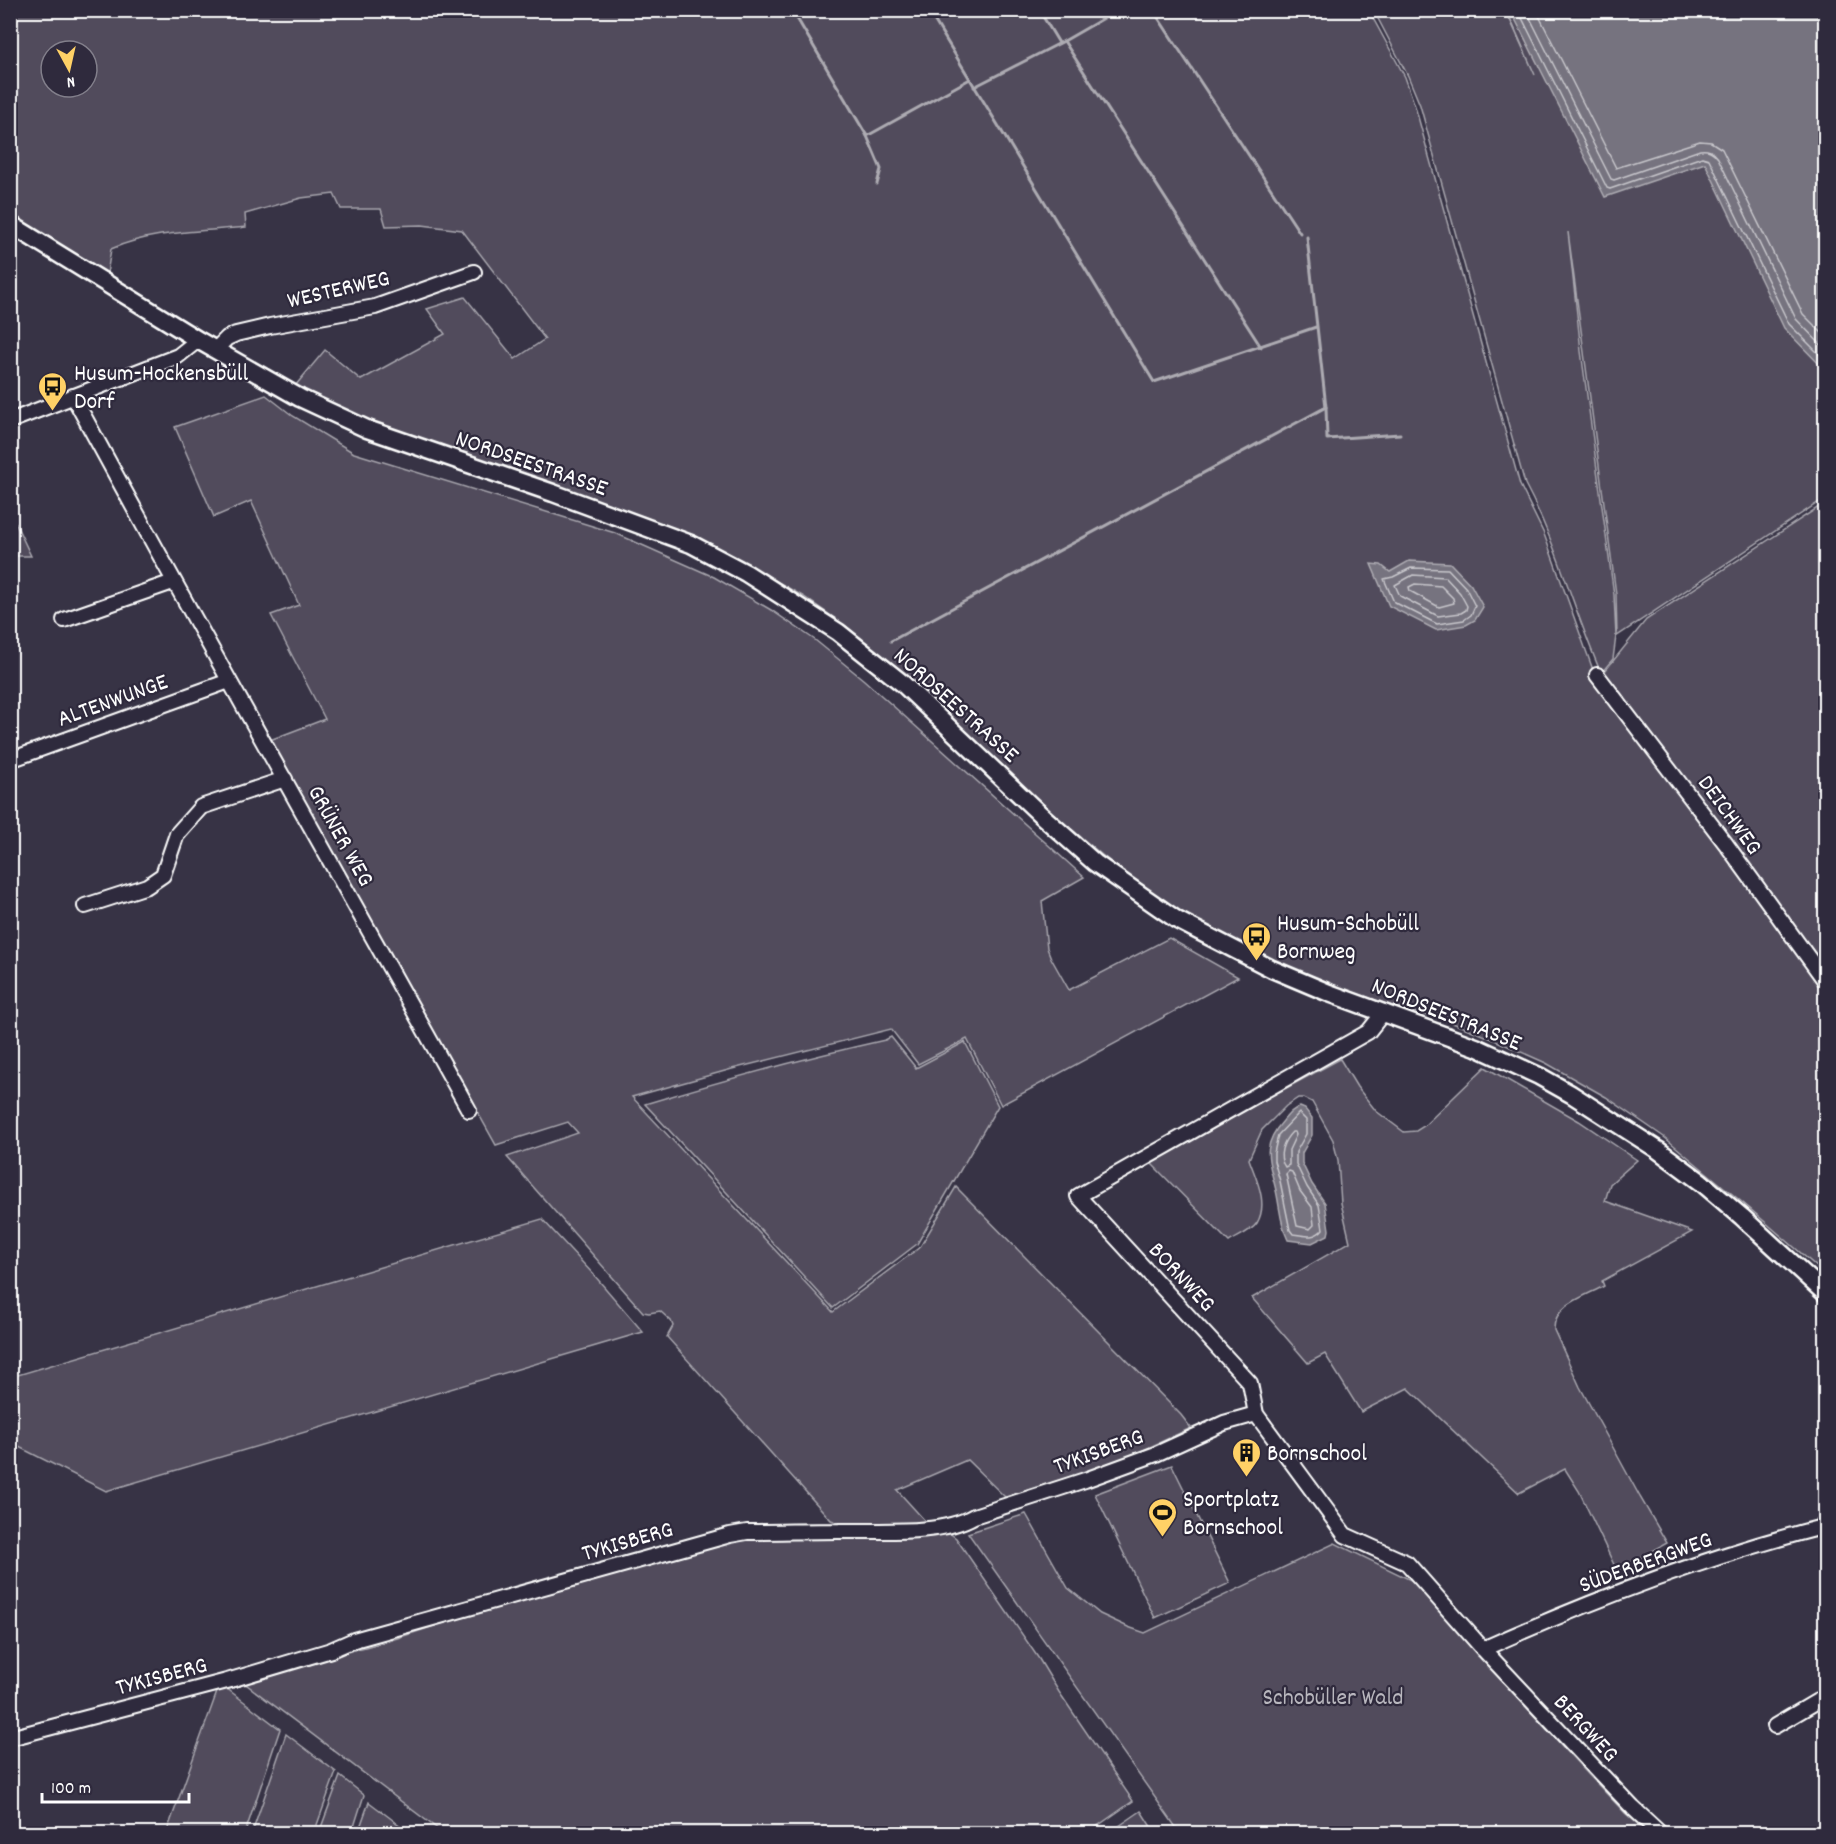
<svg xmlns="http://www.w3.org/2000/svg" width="1836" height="1844" font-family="Dekko,sans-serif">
	<rect width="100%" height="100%" fill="#373345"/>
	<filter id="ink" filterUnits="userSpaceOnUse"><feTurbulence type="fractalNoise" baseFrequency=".0167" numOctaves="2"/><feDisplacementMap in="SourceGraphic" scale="12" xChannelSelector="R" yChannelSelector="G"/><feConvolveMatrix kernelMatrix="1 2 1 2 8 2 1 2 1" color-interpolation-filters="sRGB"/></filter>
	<g filter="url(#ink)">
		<g fill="#514c5c" stroke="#a8a6ae" stroke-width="1.5" fill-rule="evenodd">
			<path d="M 10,11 L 1369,11 L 1405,77 L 1415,106 L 1520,485 L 1544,534 L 1597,681 L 1646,620 L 1825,503 L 1825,1274 L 1749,1208 L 1664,1137 L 1606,1097 L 1546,1063 L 1481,1034 L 1442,1019 L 1404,1010 L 1324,982 L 1243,946 L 1183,914 L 1131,878 L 1102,855 L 1048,809 L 907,676 L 846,626 L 804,597 L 752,567 L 692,536 L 385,428 L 335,408 L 295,386 L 325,350 L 361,380 L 445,334 L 427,309 L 465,297 L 515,359 L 545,339 L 462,230 L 422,225 L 386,226 L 381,209 L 341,209 L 334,194 L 301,198 L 245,214 L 246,227 C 201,232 154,230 111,249 L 107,274 L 11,215 ZM 51,51 L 87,51 L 87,87 L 51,87 Z"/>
			<path d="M 1374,11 L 1506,11 L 1535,75 L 1507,11 L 1825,11 L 1825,498 L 1617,636 L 1616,594 L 1568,232 L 1581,351 L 1614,595 L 1616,636 L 1613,659 L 1601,673 C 1574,611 1557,544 1525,484 L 1420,105 L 1408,76 Z"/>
			<path d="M 266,395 L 293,416 L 354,453 L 615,533 L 714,577 L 771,610 L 815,640 L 864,680 L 1084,877 L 1042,901 L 1047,948 L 1051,958 L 1069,990 L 1169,938 L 1238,977 L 1001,1105 L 967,1039 L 918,1064 L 891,1029 L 732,1069 L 632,1097 L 833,1312 L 920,1247 L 956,1187 L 1181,1415 L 1191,1428 L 1122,1460 L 1007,1499 L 967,1460 L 897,1490 L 927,1523 L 842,1524 L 831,1520 L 667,1337 L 673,1326 L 671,1321 L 660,1311 L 649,1313 L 643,1312 L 507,1157 L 578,1133 L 568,1122 L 496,1145 L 270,740 L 325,719 L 271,615 L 299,605 L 251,501 L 214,517 L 175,427 Z"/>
			<path d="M 11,516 L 12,516 L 31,556 L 11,556 Z"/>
			<path d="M 891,1037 L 916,1068 L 965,1042 L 998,1106 L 917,1244 L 833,1308 L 645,1104 C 724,1080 804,1058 885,1040 Z"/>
			<path d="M 1340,1059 L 1357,1087 L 1376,1111 L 1404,1132 L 1416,1131 L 1424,1126 L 1485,1067 L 1579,1121 L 1637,1160 L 1610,1184 L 1605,1201 L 1692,1232 L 1602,1281 L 1604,1286 C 1586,1296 1553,1305 1554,1330 L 1580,1387 L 1640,1497 L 1667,1543 L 1617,1571 L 1579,1491 L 1565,1469 L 1519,1493 L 1408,1388 L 1361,1412 L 1325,1354 L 1308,1363 L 1252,1298 L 1350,1242 L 1341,1203 L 1338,1160 L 1333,1140 L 1312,1102 L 1304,1098 L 1298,1098 L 1286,1106 L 1262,1130 L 1249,1159 C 1256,1179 1269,1203 1257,1223 C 1252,1231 1237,1237 1229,1242 L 1150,1162 Z"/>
			<path d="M 542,1219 L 594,1275 L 643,1332 L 106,1491 L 11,1443 L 11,1377 Z"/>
			<path d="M 1172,1465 L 1230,1583 L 1155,1618 L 1095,1494 Z"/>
			<path d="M 1026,1514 L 1068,1588 L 1100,1614 L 1128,1627 L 1145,1633 L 1335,1543 L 1417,1583 L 1479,1656 L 1588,1774 L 1625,1813 L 1648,1833 L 1180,1833 L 968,1533 Z"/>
			<path d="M 948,1532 L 956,1538 L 1039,1659 L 1059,1692 L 1133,1801 L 1086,1834 L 443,1833 L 247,1685 L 241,1683 L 240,1680 L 388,1641 L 456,1619 L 574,1586 L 727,1540 C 753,1537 778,1539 805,1539 C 852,1539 901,1537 948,1532 Z"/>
			<path d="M 226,1688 L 280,1729 L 245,1833 L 166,1834 L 217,1692 Z"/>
			<path d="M 286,1734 L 336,1772 L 314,1833 L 252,1833 Z"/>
			<path d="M 340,1776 L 364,1795 L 352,1833 L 319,1833 Z"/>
			<path d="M 369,1802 L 410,1833 L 358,1833 Z"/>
			<path d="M 1141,1811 L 1155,1833 L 1109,1833 Z"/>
		</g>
		<g fill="#76737f" stroke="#adabb2" stroke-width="1.5">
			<path d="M 1511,11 L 1825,11 L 1825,370 L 1784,328 L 1705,163 L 1605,197 Z"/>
			<path d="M 1409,561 L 1450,563 L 1471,585 L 1483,607 L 1475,620 L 1466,625 L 1436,630 L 1389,606 L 1371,564 L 1381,565 L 1390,572 Z"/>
			<path d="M 1300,1107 L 1305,1109 L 1312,1118 L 1312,1135 L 1302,1153 L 1302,1163 L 1312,1184 L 1325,1203 L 1329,1230 L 1328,1235 L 1312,1243 L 1288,1240 C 1281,1226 1280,1210 1277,1195 C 1271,1164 1258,1149 1283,1121 C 1288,1115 1292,1109 1300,1107 Z"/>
		</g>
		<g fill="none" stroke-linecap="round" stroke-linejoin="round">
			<g stroke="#c8c7cc" stroke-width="1.5">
				<path d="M 1518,10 L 1607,188 L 1610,189 L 1702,157 L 1709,159 L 1789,324 L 1826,361"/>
				<path d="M 1526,10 L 1611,179 L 1614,180 L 1700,150 C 1708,149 1713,151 1718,158 L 1796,319 L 1826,350"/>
				<path d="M 1536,10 L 1616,168 L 1700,141 L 1711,142 L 1722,149 L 1803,314 L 1826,337"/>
				<path d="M 1411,568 L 1448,569 L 1466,588 L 1475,606 L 1471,615 L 1464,620 L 1437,624 L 1394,602 L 1384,579 L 1393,577 Z"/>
				<path d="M 1413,575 L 1445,577 L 1460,593 L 1467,606 L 1466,610 L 1461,613 L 1438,616 L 1400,596 L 1395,585 Z"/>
				<path d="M 1415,584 L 1441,586 L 1453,598 L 1454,603 L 1439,607 L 1410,591 L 1409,587 Z"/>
				<path d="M 1299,1113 L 1306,1120 L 1306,1134 L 1296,1152 L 1296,1164 L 1307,1187 L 1319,1205 L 1323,1229 C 1315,1239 1305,1236 1293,1234 L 1290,1230 L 1280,1181 L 1274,1161 L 1274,1153 L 1278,1135 Z"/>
				<path d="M 1292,1132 L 1295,1132 L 1296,1135 L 1289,1150 L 1289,1165 L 1285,1167 C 1277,1156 1283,1141 1292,1132 Z"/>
				<path d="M 1289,1171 L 1292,1172 L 1300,1191 L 1312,1207 L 1314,1225 L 1310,1229 L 1297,1226 L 1286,1174 Z"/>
			</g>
			<g stroke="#adabb2" stroke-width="3">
				<path d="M 792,10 L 867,136 L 881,169 L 877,184"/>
				<path d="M 928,10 L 1154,382 L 1316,327"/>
				<path d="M 1039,10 L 1059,43"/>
				<path d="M 1153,10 L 1300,233"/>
				<path d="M 1064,41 L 1261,347"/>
				<path d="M 974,87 L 1064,41 L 1118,10"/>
				<path d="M 867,136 L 970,79"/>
				<path d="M 1307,237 L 1326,407 L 1327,439 L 1400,434"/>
				<path d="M 891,641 L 1326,407"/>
			</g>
			<defs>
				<g id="minor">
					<path d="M 215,350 L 227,338 L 236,334 L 270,326 L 375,307 L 474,272"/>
					<path d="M 73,396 C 202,636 337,872 469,1110"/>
					<path d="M 10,421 L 178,356 L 198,340"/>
					<path d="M 64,620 L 173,582"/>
					<path d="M 1597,675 L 1726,844 L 1826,982"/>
					<path d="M 10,760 L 229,681"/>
					<path d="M 85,906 L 147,886 L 163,875 L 177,834 L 201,807 L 285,779"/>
					<path d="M 1384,1012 L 1368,1032 L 1078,1196 L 1250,1383 L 1256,1414 L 1345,1535 L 1407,1563 L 1483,1649 L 1595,1768 L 1633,1808 L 1661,1834"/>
					<path d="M 1483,1649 C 1594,1599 1708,1556 1826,1526"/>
					<path d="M 1775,1726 L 1826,1696"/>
					<path d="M 10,1738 L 227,1681 L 331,1650 L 354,1640 L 730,1535 L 747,1532 C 777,1532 808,1531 839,1531 C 878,1530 940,1536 974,1516 L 1085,1480 L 1156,1454 L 1224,1423 L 1256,1414"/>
				</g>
				<path id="major" d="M 10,224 L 198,340 L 300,398 L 367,429 L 553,493 L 691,544 L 746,573 L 838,632 L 902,683 L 1041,815 L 1095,863 L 1177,920 L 1272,969 L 1329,993 L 1476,1047 L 1539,1076 L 1571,1094 L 1658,1150 L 1701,1182 L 1742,1217 L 1826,1294"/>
			</defs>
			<use href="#minor" stroke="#fff" stroke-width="18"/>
			<use href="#major" stroke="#fff" stroke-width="21"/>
			<use href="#minor" stroke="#2f2a3d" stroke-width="14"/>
			<use href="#major" stroke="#2f2a3d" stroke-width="16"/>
		</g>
	</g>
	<defs>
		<symbol id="bus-pin" viewBox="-11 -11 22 30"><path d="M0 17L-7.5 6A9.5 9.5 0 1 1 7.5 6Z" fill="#ffd166" stroke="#2f2a3d"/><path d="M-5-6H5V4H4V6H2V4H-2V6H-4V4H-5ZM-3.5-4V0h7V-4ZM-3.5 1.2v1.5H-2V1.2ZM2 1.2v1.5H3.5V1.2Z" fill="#111"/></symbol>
		<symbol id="building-pin" viewBox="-11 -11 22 30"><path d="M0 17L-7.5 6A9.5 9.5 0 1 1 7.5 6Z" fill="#ffd166" stroke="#2f2a3d"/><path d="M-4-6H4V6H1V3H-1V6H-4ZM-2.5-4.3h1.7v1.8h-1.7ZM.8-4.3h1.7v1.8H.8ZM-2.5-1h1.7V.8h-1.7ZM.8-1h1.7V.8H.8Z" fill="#111"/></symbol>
		<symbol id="stadium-pin" viewBox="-11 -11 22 30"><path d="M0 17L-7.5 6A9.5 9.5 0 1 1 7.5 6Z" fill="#ffd166" stroke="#2f2a3d"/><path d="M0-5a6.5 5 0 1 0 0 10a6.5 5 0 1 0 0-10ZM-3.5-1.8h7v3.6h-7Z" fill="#111"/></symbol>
	</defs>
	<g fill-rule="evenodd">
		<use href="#bus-pin" x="36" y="370" width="33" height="45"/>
		<use href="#bus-pin" x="1240" y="920" width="33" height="45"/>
		<use href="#building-pin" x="1230" y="1436" width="33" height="45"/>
		<use href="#stadium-pin" x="1146" y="1496" width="33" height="45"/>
	</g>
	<g text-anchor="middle" stroke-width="4.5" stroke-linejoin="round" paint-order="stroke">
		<g font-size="24" fill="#fff" stroke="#2f2a3d">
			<text transform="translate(338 288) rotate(-13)" y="8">WESTERWEG</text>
			<text transform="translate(532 462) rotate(19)" y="8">NORDSEESTRASSE</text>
			<text transform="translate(112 699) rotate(-20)" y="8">ALTENWUNGE</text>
			<text transform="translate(957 704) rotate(42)" y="8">NORDSEESTRASSE</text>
			<text transform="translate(1731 814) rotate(54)" y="8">DEICHWEG</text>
			<text transform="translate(342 835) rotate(61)" y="8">GRÜNER WEG</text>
			<text transform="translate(1447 1013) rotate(22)" y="8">NORDSEESTRASSE</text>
			<text transform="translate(1183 1276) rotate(47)" y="8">BORNWEG</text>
			<text transform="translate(1098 1450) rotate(-20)" y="8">TYKISBERG</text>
			<text transform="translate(627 1540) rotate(-16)" y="8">TYKISBERG</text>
			<text transform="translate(1645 1561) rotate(-20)" y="8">SÜDERBERGWEG</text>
			<text transform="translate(161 1675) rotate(-15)" y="8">TYKISBERG</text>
			<text transform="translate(1587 1727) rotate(47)" y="8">BERGWEG</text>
		</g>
		<g font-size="24" fill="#fff" stroke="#2f2a3d" text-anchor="start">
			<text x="74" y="380">Husum-Hockensbüll<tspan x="74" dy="28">Dorf</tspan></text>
			<text x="1277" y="930">Husum-Schobüll<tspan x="1277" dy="28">Bornweg</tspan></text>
			<text x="1267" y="1460">Bornschool</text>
			<text x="1183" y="1506">Sportplatz<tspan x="1183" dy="28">Bornschool</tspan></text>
		</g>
		<g font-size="24" fill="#b9b7be" stroke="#2f2a3d">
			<text x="1333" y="1704">Schobüller Wald</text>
		</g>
	</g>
	<rect width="1836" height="1844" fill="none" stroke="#2f2a3d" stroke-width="36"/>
	<rect x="18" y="18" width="1800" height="1808" fill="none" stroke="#fff" stroke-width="2" filter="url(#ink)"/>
	<g transform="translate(69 69) rotate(172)"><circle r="28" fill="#2f2a3d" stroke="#827f8b" stroke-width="1.5"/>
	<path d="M0-4.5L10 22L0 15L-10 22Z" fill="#ffd166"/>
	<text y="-9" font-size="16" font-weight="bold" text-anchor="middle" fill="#ffffff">N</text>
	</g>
	<path d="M42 1793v9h147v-9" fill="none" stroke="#ffffff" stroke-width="3"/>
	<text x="51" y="1793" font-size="18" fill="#ffffff" stroke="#2f2a3d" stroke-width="4.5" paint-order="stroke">100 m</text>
</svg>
